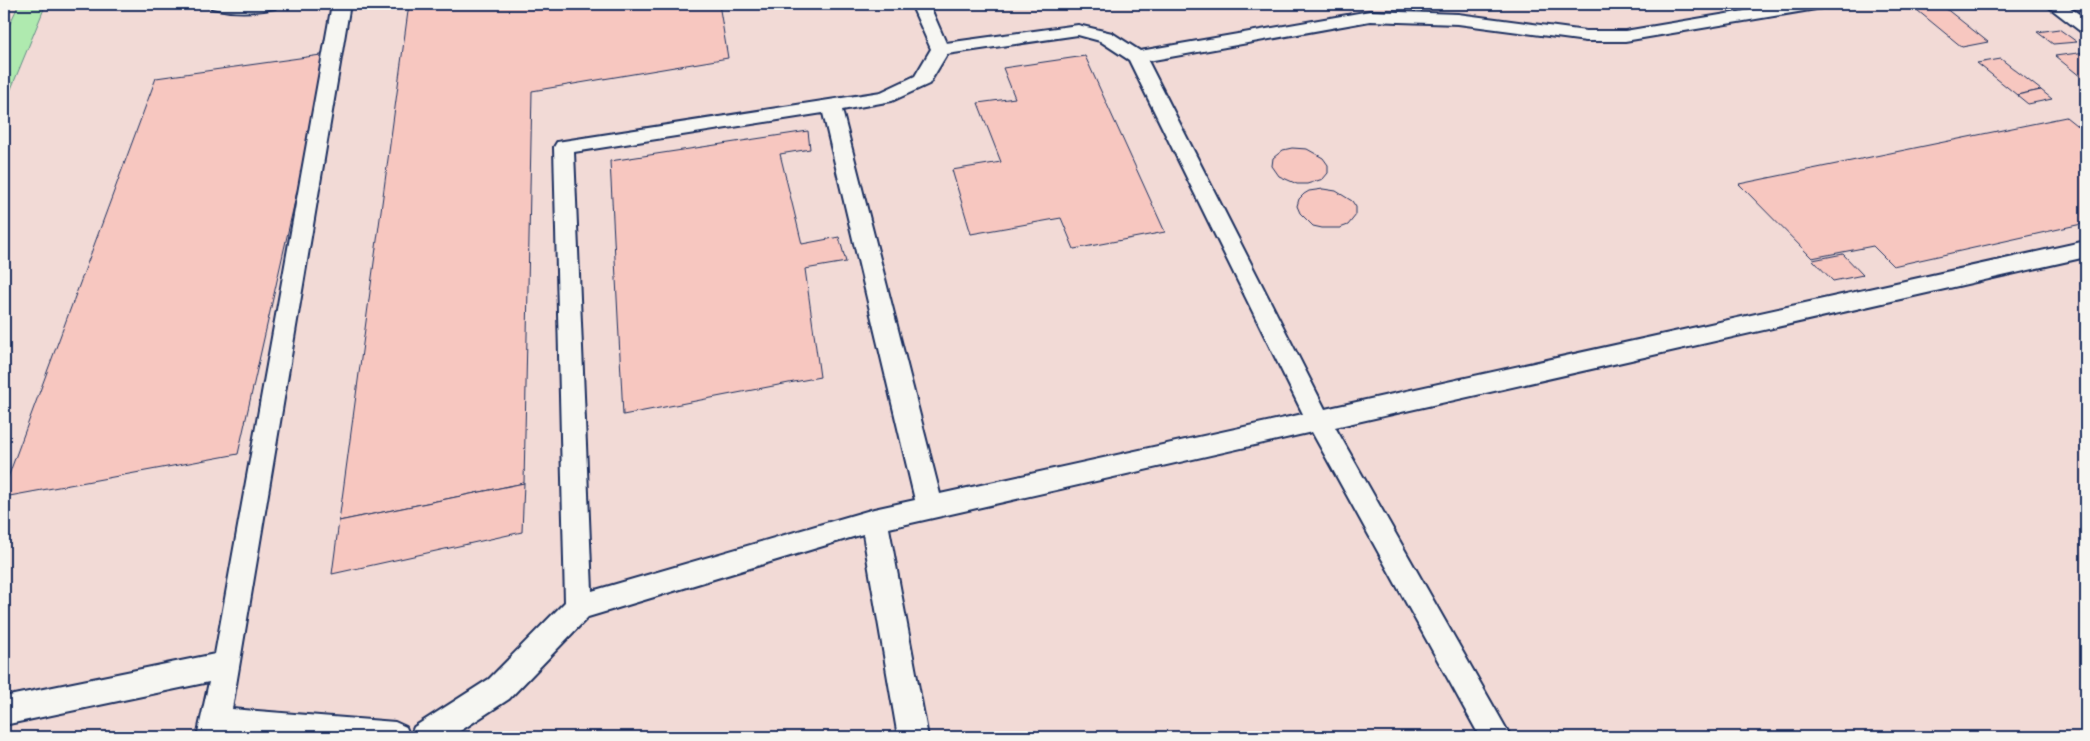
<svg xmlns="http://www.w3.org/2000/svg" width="2090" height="741" font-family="'Balsamiq Sans',sans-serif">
	<rect width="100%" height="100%" fill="#f6e8e3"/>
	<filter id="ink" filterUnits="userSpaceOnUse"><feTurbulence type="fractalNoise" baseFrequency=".02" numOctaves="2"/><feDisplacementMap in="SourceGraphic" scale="10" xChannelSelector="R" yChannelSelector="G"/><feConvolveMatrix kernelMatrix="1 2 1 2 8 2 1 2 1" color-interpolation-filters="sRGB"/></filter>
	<g filter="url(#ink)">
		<rect fill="#f2dad6" x="4" y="4" width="2082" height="733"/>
		<path fill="#afeaaf" stroke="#658c86" d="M 19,4 L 46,4 L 4,106 L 4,36 Z"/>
		<g fill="#f7c7c0" stroke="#1b2f5e">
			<path d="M 409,4 L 719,4 L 728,58 L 532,91 L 524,483 L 339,521 Z"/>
			<path d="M 1928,4 L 1940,4 L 1988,42 L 1962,47 L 1912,6 Z"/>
			<path d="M 2059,29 L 2077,42 L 2053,44 L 2037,32 Z"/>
			<path d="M 2086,52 L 2086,81 L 2055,56 Z"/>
			<path d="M 328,54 L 238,454 L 4,497 L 4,488 L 156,78 Z"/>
			<path d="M 1085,56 L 1165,232 L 1074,249 L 1061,218 L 971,234 L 952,170 L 1001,162 L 978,103 L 1015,98 L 1003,68 Z"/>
			<path d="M 2001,59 L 2041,90 L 2017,95 L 1977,63 Z"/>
			<path d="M 2041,90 L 2052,99 L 2028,104 L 2017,95 Z"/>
			<path d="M 2066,117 L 2086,133 L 2086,223 L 1893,266 L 1873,246 L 1812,258 L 1739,184 Z"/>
			<path d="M 808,131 L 810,149 L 780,154 L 802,244 L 839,237 L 846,262 L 805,269 L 820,377 L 623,415 L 610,161 Z"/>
			<path d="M 1292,148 L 1307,149 L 1323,158 L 1328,165 L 1328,173 L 1323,179 L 1307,184 L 1297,184 L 1279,176 L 1272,166 L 1273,158 L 1283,150 Z"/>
			<path d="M 1323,189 L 1336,191 L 1352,201 L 1356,207 L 1356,215 L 1348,225 L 1340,228 L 1322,228 L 1313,226 L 1300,213 L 1297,206 L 1299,199 L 1304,194 L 1309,191 Z"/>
			<path d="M 1843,254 L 1863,275 L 1833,281 L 1813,260 Z"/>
			<path d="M 524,483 L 522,532 L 332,574 L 339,521 Z"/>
		</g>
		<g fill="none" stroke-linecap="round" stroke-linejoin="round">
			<defs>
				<g id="lane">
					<path d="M 209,4 L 278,4 L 275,8 C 252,13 234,13 212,8 Z"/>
					<path d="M 332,4 L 350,4 L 232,709 L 395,722 L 406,727 L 410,737 L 197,737 L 209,682 L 4,725 L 4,697 L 215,654 Z"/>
					<path d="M 911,4 L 929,4 L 946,43 L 1078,25 L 1112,33 L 1140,51 L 1370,11 L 1458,14 L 1586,31 L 1625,31 L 1786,4 L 1825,4 L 1822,8 L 1816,9 L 1625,41 L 1586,41 L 1458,24 L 1370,21 L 1148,61 L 1325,409 L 2086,241 L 2086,257 L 1335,427 L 1511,737 L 1480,737 L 1312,432 L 889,528 L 928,737 L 898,737 L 863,534 L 588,617 L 509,699 L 451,737 L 410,737 L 414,727 L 489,679 L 565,602 L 554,147 L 557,142 L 881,92 L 915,76 L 931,49 ZM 1078,35 L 1100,41 L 1129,60 L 1303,414 L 940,494 L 842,110 L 892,101 L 929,84 L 947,54 ZM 823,113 L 915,500 L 874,509 L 592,591 L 574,152 Z"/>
					<path d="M 2045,4 L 2065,4 L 2086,19 L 2086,32 L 2080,31 Z"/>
				</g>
			</defs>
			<use href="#lane" stroke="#1b2f5e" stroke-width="4"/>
			<use href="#lane" fill="#f6f6f2" fill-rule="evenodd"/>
		</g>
	</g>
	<rect width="2090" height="741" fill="none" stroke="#f6f6f2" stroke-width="20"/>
	<rect x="10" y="10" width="2070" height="721" fill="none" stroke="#1b2f5e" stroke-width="2" filter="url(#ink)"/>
</svg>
